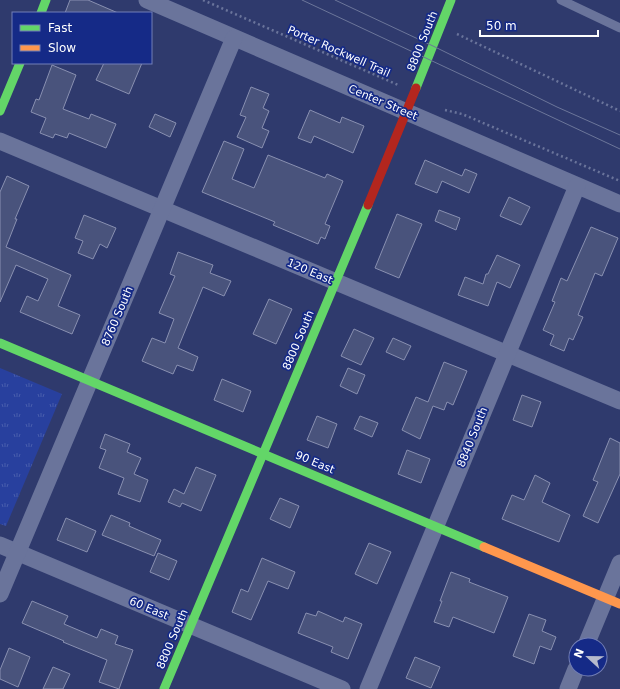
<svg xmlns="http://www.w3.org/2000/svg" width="620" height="689" font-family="'DejaVu Sans',sans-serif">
	<defs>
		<pattern id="park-tufts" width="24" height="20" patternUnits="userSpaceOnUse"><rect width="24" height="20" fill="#28409e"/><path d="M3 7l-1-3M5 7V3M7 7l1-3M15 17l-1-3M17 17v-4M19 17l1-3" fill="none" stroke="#485dad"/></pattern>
	</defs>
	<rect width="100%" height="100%" fill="#2f3a6d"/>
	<path fill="url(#park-tufts)" d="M 0,368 L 62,394 L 6,526 L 0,524 Z"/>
	<g fill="#49537c" stroke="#8990b1">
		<path d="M 70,0 L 88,0 L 118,13 L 65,13 Z"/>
		<path d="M 104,63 L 142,63 L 129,94 L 96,80 Z"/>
		<path d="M 52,65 L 76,75 L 63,109 L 89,119 L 91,114 L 116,124 L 106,148 L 69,133 L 67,138 L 55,134 L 53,138 L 40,133 L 46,118 L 31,112 L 36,99 L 39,100 Z"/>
		<path d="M 251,87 L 269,94 L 263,108 L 269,111 L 262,128 L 269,131 L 262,148 L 237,137 L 246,117 L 240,115 Z"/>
		<path d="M 310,110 L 340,123 L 342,117 L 364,126 L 353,153 L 314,136 L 311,143 L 298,138 Z"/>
		<path d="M 155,114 L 176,123 L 170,137 L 149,127 Z"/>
		<path d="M 224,141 L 244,149 L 232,179 L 254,188 L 268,155 L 325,178 L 327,174 L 343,181 L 325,224 L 330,226 L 325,239 L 321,237 L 318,244 L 273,225 L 275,222 L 202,192 Z"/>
		<path d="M 425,160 L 462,176 L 465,169 L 477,174 L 469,193 L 442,181 L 437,193 L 415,184 Z"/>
		<path d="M 7,176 L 29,186 L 15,219 L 17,219 L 6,247 L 71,275 L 58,306 L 80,315 L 72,334 L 20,312 L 27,296 L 38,301 L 48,279 L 16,265 L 0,302 L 0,192 Z"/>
		<path d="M 509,197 L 530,207 L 521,225 L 500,216 Z"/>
		<path d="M 439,210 L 460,218 L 456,230 L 435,221 Z"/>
		<path d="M 397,214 L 422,224 L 399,278 L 375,268 Z"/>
		<path d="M 84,215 L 116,228 L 107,248 L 100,244 L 93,259 L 78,253 L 83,241 L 75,238 Z"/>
		<path d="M 591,227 L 618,238 L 602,276 L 595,273 L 578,315 L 583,317 L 573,340 L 569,338 L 564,351 L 550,345 L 554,335 L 543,330 L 555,302 L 552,301 L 561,278 L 567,281 Z"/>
		<path d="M 178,252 L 213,265 L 210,273 L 231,281 L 224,296 L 203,287 L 178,348 L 198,357 L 193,371 L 177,365 L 173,374 L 142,361 L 152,338 L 165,343 L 174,319 L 159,313 L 175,276 L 170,274 Z"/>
		<path d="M 497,255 L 520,265 L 510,288 L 497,282 L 488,306 L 458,295 L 465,277 L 483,284 L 486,274 L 488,274 Z"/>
		<path d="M 269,299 L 292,309 L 276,344 L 253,334 Z"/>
		<path d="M 354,329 L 374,338 L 361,365 L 341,356 Z"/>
		<path d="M 393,338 L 411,346 L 404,360 L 386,352 Z"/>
		<path d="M 444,362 L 467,371 L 453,405 L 447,402 L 444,410 L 433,406 L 420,439 L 402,430 L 416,397 L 428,402 Z"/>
		<path d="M 348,368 L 365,375 L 357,394 L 340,386 Z"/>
		<path d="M 222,379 L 251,391 L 243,412 L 214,400 Z"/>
		<path d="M 522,395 L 541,402 L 532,427 L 513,420 Z"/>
		<path d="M 317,416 L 337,424 L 328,448 L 307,440 Z"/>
		<path d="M 360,416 L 378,423 L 372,437 L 354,429 Z"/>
		<path d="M 105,434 L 130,444 L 127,452 L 141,458 L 134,474 L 148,480 L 140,502 L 118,494 L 124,478 L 99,468 L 106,450 L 100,448 Z"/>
		<path d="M 610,438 L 620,443 L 620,474 L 598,523 L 583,516 L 598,482 L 593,480 Z"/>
		<path d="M 407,450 L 430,459 L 421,483 L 398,474 Z"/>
		<path d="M 196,467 L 216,475 L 201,511 L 182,503 L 180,507 L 168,502 L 174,489 L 184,494 Z"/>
		<path d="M 535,475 L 550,483 L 542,502 L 570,515 L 559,542 L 502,519 L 512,495 L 524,500 Z"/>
		<path d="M 280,498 L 299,506 L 290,528 L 270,519 Z"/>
		<path d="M 111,515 L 130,523 L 129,526 L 161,540 L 154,556 L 102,535 Z"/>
		<path d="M 66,518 L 96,531 L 87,552 L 57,540 Z"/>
		<path d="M 369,543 L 391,552 L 377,584 L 355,574 Z"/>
		<path d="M 158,553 L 177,561 L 169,580 L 150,572 Z"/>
		<path d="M 262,558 L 295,572 L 288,589 L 268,581 L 251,620 L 232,612 L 241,589 L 248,592 Z"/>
		<path d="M 451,572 L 470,579 L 469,582 L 508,597 L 494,633 L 453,617 L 449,627 L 434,622 L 442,601 L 440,601 Z"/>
		<path d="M 32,601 L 68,616 L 64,624 L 97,638 L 101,629 L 118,636 L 115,644 L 133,650 L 119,689 L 99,682 L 107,660 L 63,642 L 64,641 L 22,623 Z"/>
		<path d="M 318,611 L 343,622 L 345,617 L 362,624 L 348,659 L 331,652 L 333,647 L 298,633 L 306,613 L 316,616 Z"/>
		<path d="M 529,614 L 546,620 L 542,631 L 556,637 L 551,650 L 540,646 L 534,664 L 513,656 Z"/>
		<path d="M 9,648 L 30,657 L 18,687 L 0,679 L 0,670 Z"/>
		<path d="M 415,657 L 440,667 L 431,688 L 406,678 Z"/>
		<path d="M 53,667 L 70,674 L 63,689 L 43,689 Z"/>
	</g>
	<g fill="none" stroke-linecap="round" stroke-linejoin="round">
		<g stroke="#6a749b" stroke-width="2.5" stroke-dasharray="2 3" stroke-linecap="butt">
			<path d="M 203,0 L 398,85"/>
			<path d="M 457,34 L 620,111"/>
			<path d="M 445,110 L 462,114 L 620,181"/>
		</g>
		<path stroke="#6a749b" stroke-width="9" d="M 561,0 L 620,28"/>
		<g stroke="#6a749b" stroke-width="17">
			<path d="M 147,0 L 620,204"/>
			<path d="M 0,141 L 620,401"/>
			<path d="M 0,545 L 342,689"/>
			<path d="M 0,594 L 234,38"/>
			<path d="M 586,645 L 620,563"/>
			<path d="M 368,689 L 577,186"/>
			<path d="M 568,689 L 576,669"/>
		</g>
		<g stroke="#63d668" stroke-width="9">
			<path d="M 41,13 L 46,0"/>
			<path d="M 416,88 L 451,0"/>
			<path d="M 0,111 L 20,63"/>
			<path d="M 0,343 L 484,547"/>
			<path d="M 164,689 L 368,205"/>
		</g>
		<path stroke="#ff974d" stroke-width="9" d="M 484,547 L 620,604"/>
		<path stroke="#b3261e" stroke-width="9" d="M 368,205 L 416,88"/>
		<g stroke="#6c769a" stroke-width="1">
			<path d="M 302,0 L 620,149"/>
			<path d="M 335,0 L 433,46 L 557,107 L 620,135"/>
		</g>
	</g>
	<g text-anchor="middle" stroke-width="3.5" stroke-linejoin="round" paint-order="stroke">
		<g font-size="11" fill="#fff" stroke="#152a87">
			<text transform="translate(422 41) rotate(-68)" y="4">8800 South</text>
			<text transform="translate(339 51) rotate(24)" y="4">Porter Rockwell Trail</text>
			<text transform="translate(383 102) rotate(23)" y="4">Center Street</text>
			<text transform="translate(310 271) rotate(23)" y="4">120 East</text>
			<text transform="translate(117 316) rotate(-67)" y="4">8760 South</text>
			<text transform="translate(298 340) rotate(-67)" y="4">8800 South</text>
			<text transform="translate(472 437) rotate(-68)" y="4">8840 South</text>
			<text transform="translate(315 462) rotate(23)" y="4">90 East</text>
			<text transform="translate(149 608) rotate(23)" y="4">60 East</text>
			<text transform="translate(172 639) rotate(-67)" y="4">8800 South</text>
		</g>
	</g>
	<rect x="12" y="12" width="140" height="52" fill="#152a87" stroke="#737fb7"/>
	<rect x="20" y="25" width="20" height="6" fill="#63d668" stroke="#737fb7"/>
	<text x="48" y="32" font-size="12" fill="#ffffff">Fast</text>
	<rect x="20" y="45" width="20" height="6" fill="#ff974d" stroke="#737fb7"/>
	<text x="48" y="52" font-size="12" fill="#ffffff">Slow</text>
	<g transform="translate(588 657) rotate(292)"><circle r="19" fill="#152a87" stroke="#737fb7"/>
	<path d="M0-3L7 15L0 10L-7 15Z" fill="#b6bacc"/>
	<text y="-6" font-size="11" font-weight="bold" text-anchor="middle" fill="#ffffff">N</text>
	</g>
	<path d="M480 30v6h118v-6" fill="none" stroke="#ffffff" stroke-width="2"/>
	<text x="486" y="30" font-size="12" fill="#ffffff" stroke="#152a87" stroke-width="3" paint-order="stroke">50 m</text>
</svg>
